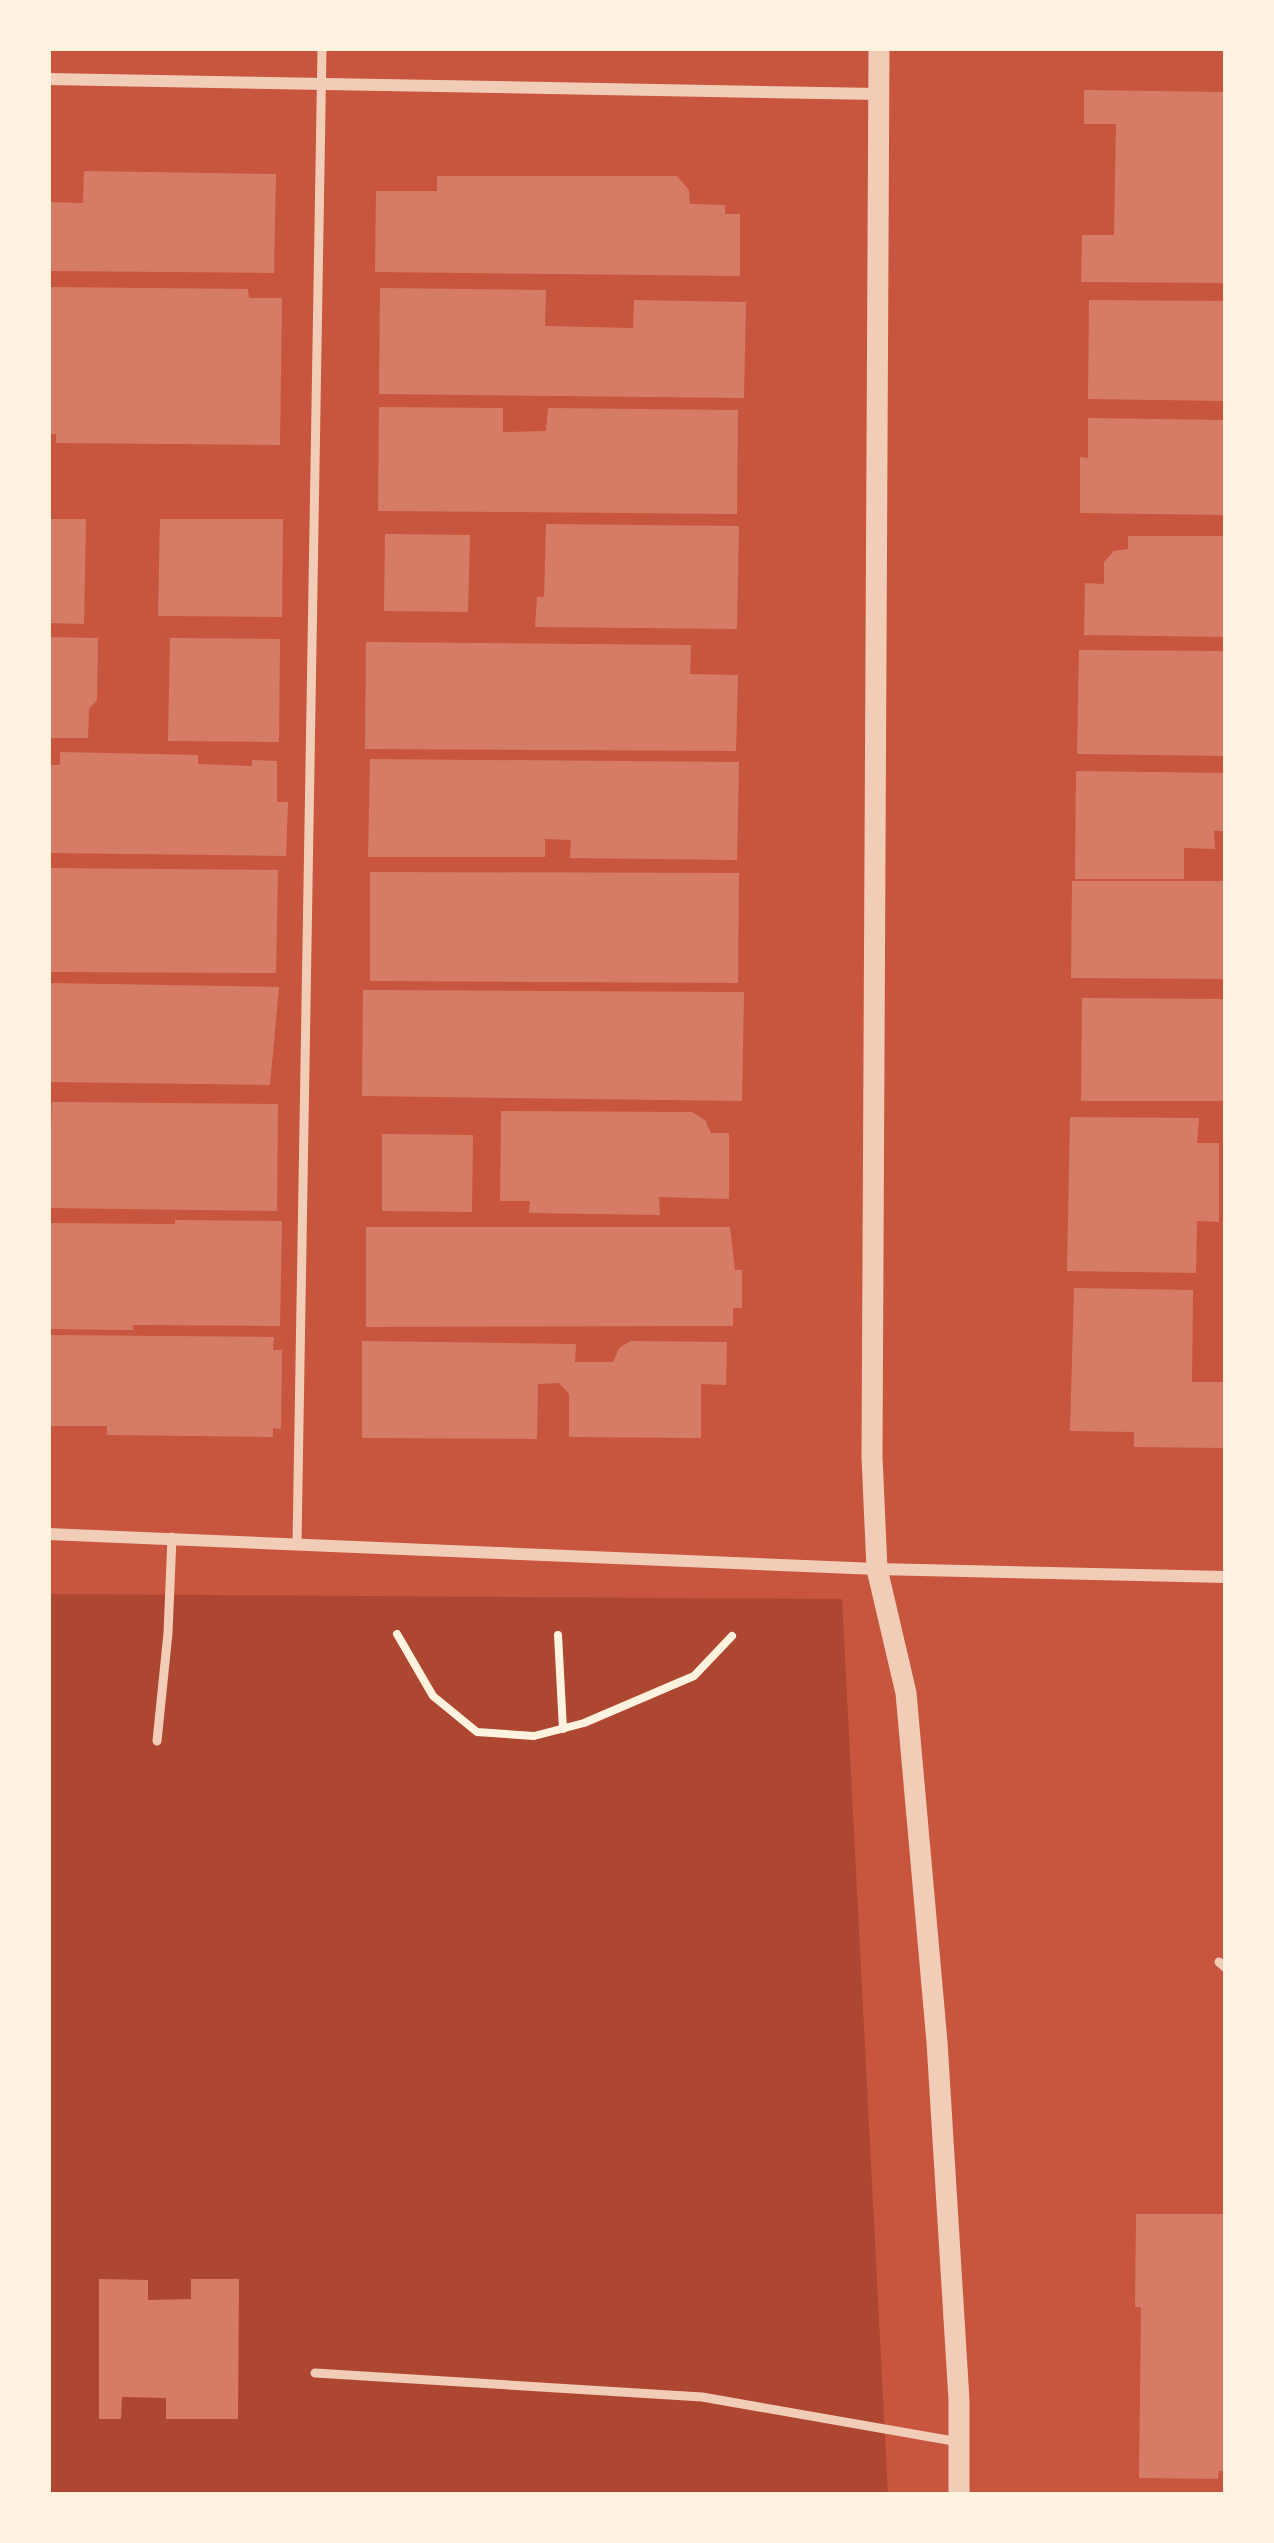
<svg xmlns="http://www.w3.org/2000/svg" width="1274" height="2543" font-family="Raleway,sans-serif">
	<rect width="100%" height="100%" fill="#c8553d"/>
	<path fill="#ae4732" d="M 48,1594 L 842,1599 L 888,2495 L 48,2495 Z"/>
	<g fill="#d67c66">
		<path d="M 1084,90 L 1226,92 L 1226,283 L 1081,282 L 1082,235 L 1114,235 L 1116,124 L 1084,124 Z"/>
		<path d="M 84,171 L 276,174 L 274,273 L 48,271 L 48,202 L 83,203 Z"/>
		<path d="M 437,176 L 677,176 L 689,190 L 690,204 L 725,205 L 725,214 L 740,214 L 740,276 L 375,272 L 376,191 L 437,191 Z"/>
		<path d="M 48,287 L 248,289 L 249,298 L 282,298 L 280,445 L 56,443 L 56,434 L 48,434 Z"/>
		<path d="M 380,288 L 546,290 L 545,326 L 633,328 L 634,300 L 746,302 L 744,398 L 379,394 Z"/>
		<path d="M 1089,300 L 1226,301 L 1226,401 L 1088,399 Z"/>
		<path d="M 379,407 L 503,408 L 503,432 L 546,431 L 548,408 L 738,410 L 737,514 L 378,511 Z"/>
		<path d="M 1088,418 L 1226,420 L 1226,515 L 1080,513 L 1080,457 L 1088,458 Z"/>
		<path d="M 48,519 L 86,519 L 84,624 L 48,623 Z"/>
		<path d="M 160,519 L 283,519 L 282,617 L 158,616 Z"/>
		<path d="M 546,524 L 739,526 L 737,629 L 535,627 L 537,597 L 544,597 Z"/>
		<path d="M 385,534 L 470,535 L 468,612 L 384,611 Z"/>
		<path d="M 1128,536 L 1226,536 L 1226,637 L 1084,635 L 1085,583 L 1104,584 L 1104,562 L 1114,551 L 1128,549 Z"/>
		<path d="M 48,637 L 98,638 L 97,700 L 89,709 L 88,738 L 48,738 Z"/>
		<path d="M 170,638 L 280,639 L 279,742 L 168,741 Z"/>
		<path d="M 366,642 L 691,645 L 690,674 L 738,675 L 736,751 L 365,749 Z"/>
		<path d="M 1079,650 L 1226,651 L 1226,756 L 1077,754 Z"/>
		<path d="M 60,752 L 198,755 L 198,764 L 252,766 L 252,760 L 277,761 L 277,802 L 288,802 L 286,856 L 48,853 L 48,765 L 60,765 Z"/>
		<path d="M 370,759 L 739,762 L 737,860 L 570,858 L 571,840 L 545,839 L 545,857 L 368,857 Z"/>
		<path d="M 1076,771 L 1226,773 L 1226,831 L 1214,831 L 1215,849 L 1184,848 L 1184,879 L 1075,879 Z"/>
		<path d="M 48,868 L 278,870 L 276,973 L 48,972 Z"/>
		<path d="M 370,872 L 739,873 L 738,983 L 370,981 Z"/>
		<path d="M 1072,881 L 1226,881 L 1226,979 L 1071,978 Z"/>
		<path d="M 48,983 L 279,987 L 270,1085 L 48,1082 Z"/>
		<path d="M 363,990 L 744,992 L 742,1101 L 362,1096 Z"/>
		<path d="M 1082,998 L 1226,999 L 1226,1101 L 1081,1101 Z"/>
		<path d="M 52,1102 L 278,1104 L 277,1211 L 48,1208 Z"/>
		<path d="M 501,1111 L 692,1112 L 705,1120 L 711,1133 L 729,1133 L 729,1199 L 659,1197 L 660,1215 L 529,1213 L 530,1201 L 500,1201 Z"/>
		<path d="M 1070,1117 L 1199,1118 L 1197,1143 L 1219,1143 L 1219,1222 L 1197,1221 L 1196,1273 L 1067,1271 Z"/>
		<path d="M 382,1134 L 473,1135 L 472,1212 L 382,1211 Z"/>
		<path d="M 175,1220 L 282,1221 L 280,1326 L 133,1325 L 133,1330 L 48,1329 L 48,1223 L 175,1224 Z"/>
		<path d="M 366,1227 L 730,1227 L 735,1270 L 742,1270 L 742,1308 L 733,1308 L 733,1326 L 366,1327 Z"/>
		<path d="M 1074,1288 L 1193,1290 L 1192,1382 L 1226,1382 L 1226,1448 L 1134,1447 L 1134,1432 L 1070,1431 Z"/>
		<path d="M 48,1335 L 274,1337 L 273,1350 L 282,1350 L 281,1429 L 273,1428 L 273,1437 L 107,1435 L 107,1426 L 48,1426 Z"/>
		<path d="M 362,1341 L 576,1344 L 575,1362 L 613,1362 L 619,1348 L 631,1341 L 727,1342 L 726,1385 L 701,1384 L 701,1438 L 569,1437 L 569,1394 L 559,1383 L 538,1384 L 537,1439 L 362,1438 Z"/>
		<path d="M 1136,2214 L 1226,2214 L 1226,2471 L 1219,2471 L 1218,2479 L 1139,2478 L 1141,2307 L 1135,2307 Z"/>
		<path d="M 99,2279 L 148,2280 L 148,2300 L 191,2299 L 191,2279 L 239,2279 L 238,2419 L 166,2419 L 166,2398 L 122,2397 L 121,2419 L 99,2419 Z"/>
	</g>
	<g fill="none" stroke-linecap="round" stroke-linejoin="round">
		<g stroke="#fff3e0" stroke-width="8">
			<path d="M 397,1634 L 433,1696 L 477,1732 L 534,1736 L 584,1723 L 694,1676 L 732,1636"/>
			<path d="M 558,1635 L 563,1729"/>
		</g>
		<g stroke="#f1ccb7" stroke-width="9">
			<path d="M 297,1543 L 322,48"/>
			<path d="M 157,1741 L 168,1633 L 172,1537"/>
			<path d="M 1219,1962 L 1226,1968"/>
			<path d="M 315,2373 L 702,2397 L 959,2442"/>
		</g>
		<g stroke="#f1ccb7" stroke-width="12">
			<path d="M 48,79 L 879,94"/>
			<path d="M 48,1534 L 877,1569 L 1226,1577"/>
		</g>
		<path stroke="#f1ccb7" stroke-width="21" d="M 879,48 L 872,1457 L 877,1569 L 906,1693 L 937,2042 L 959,2400 L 959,2495"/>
	</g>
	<rect width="1274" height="2543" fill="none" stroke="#fff3e0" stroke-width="102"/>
</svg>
